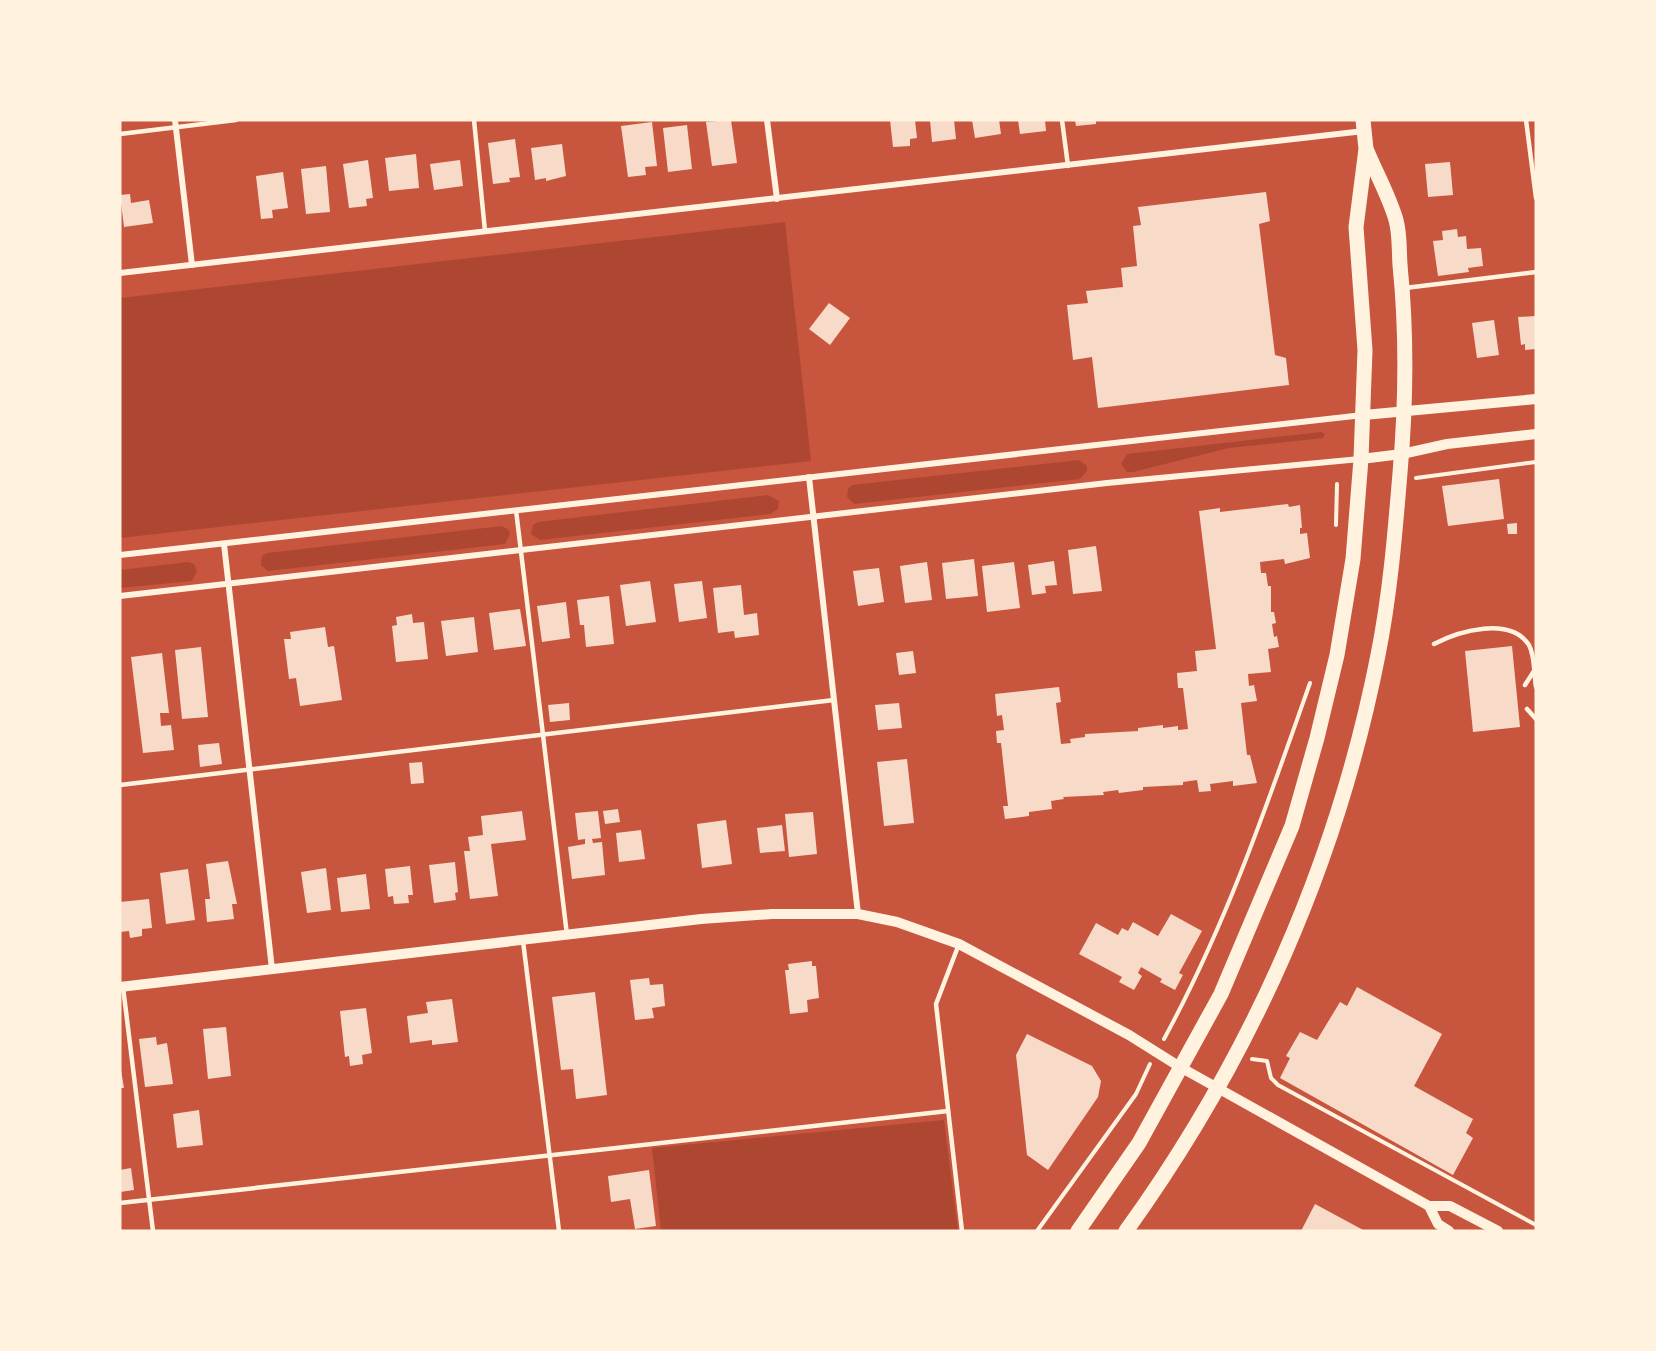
<svg xmlns="http://www.w3.org/2000/svg" width="1656" height="1351" font-family="'Titillium Web',sans-serif">
	<rect width="100%" height="100%" fill="#c8553d"/>
	<g fill="#ae4732">
		<path d="M 785,222 L 811,461 L 120,538 L 120,298 Z"/>
		<path d="M 1321,432 L 1325,434 L 1323,438 L 1229,448 L 1133,472 L 1127,472 L 1121,464 L 1127,454 Z"/>
		<path d="M 1079,460 L 1087,466 L 1087,471 L 1080,479 L 854,504 L 847,497 L 848,489 L 852,485 Z"/>
		<path d="M 768,495 L 779,501 L 778,509 L 770,514 L 540,540 L 531,534 L 533,525 L 538,522 Z"/>
		<path d="M 502,526 L 509,530 L 510,534 L 505,544 L 268,571 L 261,565 L 262,556 L 267,553 Z"/>
		<path d="M 188,562 L 194,564 L 197,571 L 192,581 L 120,588 L 120,570 Z"/>
		<path d="M 944,1120 L 958,1231 L 661,1231 L 652,1148 Z"/>
	</g>
	<g fill="#f7dbc8">
		<path d="M 731,120 L 737,163 L 712,166 L 706,122 Z"/>
		<path d="M 890,120 L 915,120 L 917,138 L 910,139 L 910,146 L 893,147 Z"/>
		<path d="M 930,120 L 954,120 L 956,139 L 932,142 Z"/>
		<path d="M 972,120 L 999,120 L 1001,134 L 975,138 Z"/>
		<path d="M 1018,120 L 1045,120 L 1046,131 L 1020,134 Z"/>
		<path d="M 1075,120 L 1096,120 L 1096,124 L 1076,126 Z"/>
		<path d="M 652,122 L 657,166 L 645,167 L 646,175 L 628,177 L 621,126 Z"/>
		<path d="M 687,125 L 692,169 L 668,172 L 663,128 Z"/>
		<path d="M 515,139 L 520,177 L 509,178 L 510,182 L 493,184 L 488,143 Z"/>
		<path d="M 562,144 L 566,176 L 546,181 L 546,178 L 535,180 L 531,148 Z"/>
		<path d="M 416,154 L 419,188 L 389,191 L 385,158 Z"/>
		<path d="M 368,160 L 373,198 L 366,199 L 367,206 L 349,208 L 343,164 Z"/>
		<path d="M 460,160 L 463,186 L 434,190 L 430,164 Z"/>
		<path d="M 1450,162 L 1453,195 L 1428,197 L 1425,164 Z"/>
		<path d="M 326,166 L 330,212 L 306,214 L 301,169 Z"/>
		<path d="M 283,172 L 288,208 L 272,210 L 273,218 L 261,219 L 256,176 Z"/>
		<path d="M 1266,192 L 1270,221 L 1259,224 L 1275,355 L 1286,358 L 1289,385 L 1098,408 L 1092,357 L 1073,360 L 1067,305 L 1088,303 L 1086,291 L 1123,287 L 1121,268 L 1137,266 L 1133,226 L 1141,225 L 1138,207 Z"/>
		<path d="M 130,194 L 131,203 L 149,200 L 153,223 L 124,227 L 120,195 Z"/>
		<path d="M 1457,229 L 1458,237 L 1466,236 L 1467,249 L 1481,248 L 1483,266 L 1468,268 L 1469,272 L 1438,276 L 1433,241 L 1443,240 L 1442,231 Z"/>
		<path d="M 829,303 L 850,318 L 830,345 L 809,329 Z"/>
		<path d="M 1536,316 L 1536,349 L 1525,350 L 1525,344 L 1521,345 L 1518,317 Z"/>
		<path d="M 1494,320 L 1499,355 L 1477,358 L 1472,323 Z"/>
		<path d="M 1499,479 L 1504,519 L 1448,526 L 1442,486 Z"/>
		<path d="M 1288,504 L 1289,507 L 1300,505 L 1302,528 L 1300,528 L 1300,534 L 1307,533 L 1310,558 L 1285,564 L 1284,559 L 1260,562 L 1261,573 L 1266,573 L 1268,586 L 1271,586 L 1271,612 L 1274,612 L 1276,623 L 1272,624 L 1274,637 L 1277,636 L 1279,647 L 1268,649 L 1271,672 L 1248,674 L 1249,686 L 1254,685 L 1257,701 L 1241,703 L 1247,755 L 1250,755 L 1257,783 L 1233,786 L 1233,781 L 1210,784 L 1211,791 L 1199,792 L 1197,780 L 1183,782 L 1183,785 L 1143,787 L 1143,790 L 1119,793 L 1118,790 L 1103,792 L 1104,795 L 1063,797 L 1064,799 L 1051,801 L 1052,809 L 1029,812 L 1029,816 L 1005,819 L 1003,806 L 1008,806 L 1001,743 L 997,743 L 996,731 L 1004,730 L 1002,715 L 997,716 L 995,694 L 1059,687 L 1061,702 L 1056,703 L 1061,744 L 1071,743 L 1070,739 L 1085,737 L 1085,734 L 1138,731 L 1138,728 L 1163,725 L 1163,728 L 1178,726 L 1178,730 L 1188,729 L 1183,688 L 1178,688 L 1177,673 L 1197,671 L 1195,651 L 1216,649 L 1199,511 L 1220,508 L 1220,512 Z"/>
		<path d="M 1517,523 L 1517,534 L 1508,534 L 1507,524 Z"/>
		<path d="M 1096,546 L 1102,591 L 1073,594 L 1068,550 Z"/>
		<path d="M 974,559 L 978,596 L 946,599 L 942,563 Z"/>
		<path d="M 1054,561 L 1057,585 L 1045,586 L 1046,593 L 1032,595 L 1028,565 Z"/>
		<path d="M 927,562 L 932,600 L 905,603 L 900,566 Z"/>
		<path d="M 1014,562 L 1020,608 L 987,612 L 982,566 Z"/>
		<path d="M 879,568 L 884,602 L 858,606 L 853,571 Z"/>
		<path d="M 650,581 L 656,622 L 626,626 L 620,585 Z"/>
		<path d="M 702,581 L 707,618 L 679,622 L 674,584 Z"/>
		<path d="M 741,585 L 744,615 L 757,613 L 759,635 L 735,638 L 734,631 L 718,633 L 713,588 Z"/>
		<path d="M 609,596 L 614,644 L 586,647 L 584,625 L 580,625 L 577,600 Z"/>
		<path d="M 566,602 L 570,638 L 542,642 L 537,606 Z"/>
		<path d="M 520,609 L 526,646 L 494,650 L 489,613 Z"/>
		<path d="M 412,614 L 413,623 L 424,622 L 428,659 L 396,662 L 392,626 L 397,625 L 396,617 Z"/>
		<path d="M 474,617 L 478,652 L 446,656 L 441,621 Z"/>
		<path d="M 325,627 L 328,647 L 334,646 L 342,700 L 300,706 L 296,678 L 289,679 L 284,639 L 291,639 L 290,632 Z"/>
		<path d="M 1512,646 L 1520,727 L 1473,732 L 1465,651 Z"/>
		<path d="M 201,647 L 208,717 L 182,719 L 175,650 Z"/>
		<path d="M 913,651 L 916,673 L 899,675 L 896,653 Z"/>
		<path d="M 162,653 L 169,713 L 160,713 L 161,726 L 171,725 L 174,750 L 143,753 L 131,657 Z"/>
		<path d="M 569,703 L 570,720 L 550,722 L 548,705 Z"/>
		<path d="M 899,703 L 902,728 L 878,730 L 875,705 Z"/>
		<path d="M 219,743 L 222,764 L 200,767 L 198,745 Z"/>
		<path d="M 907,759 L 914,823 L 884,826 L 877,762 Z"/>
		<path d="M 422,762 L 424,783 L 411,784 L 409,763 Z"/>
		<path d="M 618,809 L 620,822 L 605,824 L 603,811 Z"/>
		<path d="M 522,811 L 526,840 L 491,844 L 498,896 L 470,899 L 464,851 L 470,851 L 468,837 L 483,835 L 481,816 Z"/>
		<path d="M 598,811 L 601,838 L 592,839 L 593,843 L 602,842 L 605,875 L 572,879 L 568,847 L 585,844 L 585,839 L 578,840 L 575,813 Z"/>
		<path d="M 813,812 L 817,854 L 789,857 L 785,814 Z"/>
		<path d="M 726,820 L 732,864 L 702,868 L 697,824 Z"/>
		<path d="M 782,825 L 785,851 L 760,853 L 757,828 Z"/>
		<path d="M 641,830 L 645,859 L 619,862 L 616,833 Z"/>
		<path d="M 228,861 L 237,904 L 232,904 L 234,919 L 207,922 L 205,899 L 210,899 L 206,864 Z"/>
		<path d="M 455,862 L 458,892 L 455,893 L 456,900 L 434,903 L 429,865 Z"/>
		<path d="M 410,866 L 413,895 L 408,895 L 409,903 L 394,904 L 393,896 L 388,897 L 385,869 Z"/>
		<path d="M 326,868 L 331,910 L 307,913 L 301,872 Z"/>
		<path d="M 188,869 L 195,920 L 166,924 L 160,873 Z"/>
		<path d="M 366,874 L 370,909 L 341,912 L 337,878 Z"/>
		<path d="M 149,899 L 152,928 L 142,929 L 142,936 L 130,938 L 129,931 L 120,932 L 120,902 Z"/>
		<path d="M 1171,914 L 1202,931 L 1179,973 L 1183,975 L 1175,990 L 1160,982 L 1162,979 L 1141,967 L 1138,973 L 1142,976 L 1134,990 L 1119,982 L 1122,977 L 1079,954 L 1096,923 L 1118,935 L 1122,928 L 1128,931 L 1133,922 L 1158,936 Z"/>
		<path d="M 812,961 L 812,966 L 816,966 L 819,998 L 807,1000 L 808,1012 L 790,1014 L 785,970 L 789,970 L 788,964 Z"/>
		<path d="M 649,978 L 650,985 L 663,984 L 665,1006 L 652,1008 L 654,1018 L 635,1020 L 630,980 Z"/>
		<path d="M 1357,987 L 1442,1034 L 1414,1086 L 1473,1119 L 1466,1133 L 1473,1138 L 1453,1175 L 1280,1078 L 1290,1058 L 1286,1056 L 1300,1032 L 1317,1040 L 1340,1002 L 1347,1006 Z"/>
		<path d="M 595,992 L 607,1095 L 576,1099 L 573,1069 L 561,1070 L 552,997 Z"/>
		<path d="M 452,999 L 458,1042 L 432,1045 L 432,1040 L 410,1043 L 407,1016 L 428,1013 L 426,1002 Z"/>
		<path d="M 366,1008 L 372,1053 L 362,1055 L 363,1064 L 350,1066 L 349,1056 L 345,1057 L 340,1011 Z"/>
		<path d="M 226,1027 L 231,1076 L 208,1079 L 203,1029 Z"/>
		<path d="M 1027,1034 L 1092,1066 L 1101,1081 L 1098,1097 L 1048,1170 L 1027,1155 L 1016,1055 Z"/>
		<path d="M 156,1037 L 157,1045 L 167,1043 L 173,1084 L 145,1087 L 139,1039 Z"/>
		<path d="M 120,1064 L 124,1088 L 120,1088 Z"/>
		<path d="M 199,1110 L 203,1145 L 177,1148 L 173,1114 Z"/>
		<path d="M 131,1168 L 134,1190 L 120,1192 L 120,1170 Z"/>
		<path d="M 649,1170 L 656,1226 L 635,1229 L 630,1199 L 611,1202 L 608,1176 Z"/>
		<path d="M 1315,1204 L 1365,1231 L 1301,1231 Z"/>
	</g>
	<g fill="none" stroke-linecap="round" stroke-linejoin="round">
		<g stroke="#fff3e0" stroke-width="4">
			<path d="M 1416,478 L 1536,462"/>
			<path d="M 1336,525 L 1337,484"/>
			<path d="M 1164,1039 C 1226,925 1267,805 1310,683"/>
			<path d="M 1252,1059 L 1267,1061 L 1271,1078 L 1278,1085 L 1536,1225"/>
			<path d="M 1037,1231 L 1136,1094 L 1150,1064"/>
		</g>
		<g stroke="#fff3e0" stroke-width="4.5">
			<path d="M 474,120 L 485,231"/>
			<path d="M 1062,120 L 1068,166"/>
			<path d="M 1526,120 L 1536,198"/>
			<path d="M 120,134 L 236,120"/>
			<path d="M 1405,288 L 1536,272"/>
			<path d="M 516,510 L 567,935"/>
			<path d="M 1434,644 C 1459,631 1510,616 1529,645 C 1535,656 1534,675 1536,687"/>
			<path d="M 1525,685 L 1534,671"/>
			<path d="M 1527,709 L 1536,719"/>
			<path d="M 120,785 L 834,700"/>
			<path d="M 523,941 L 559,1231"/>
			<path d="M 959,944 L 936,1004 L 962,1231"/>
			<path d="M 123,987 L 153,1231"/>
			<path d="M 120,1203 L 948,1111"/>
		</g>
		<g stroke="#fff3e0" stroke-width="6">
			<path d="M 175,120 L 192,265"/>
			<path d="M 767,120 L 777,199"/>
			<path d="M 120,273 L 1364,131"/>
			<path d="M 809,477 L 858,914"/>
			<path d="M 224,544 L 272,969"/>
			<path d="M 120,555 L 1363,415"/>
			<path d="M 120,596 L 1107,483 L 1360,459"/>
		</g>
		<g stroke="#fff3e0" stroke-width="10">
			<path d="M 1364,415 L 1536,399"/>
			<path d="M 1361,459 L 1402,454 L 1447,444 L 1536,434"/>
			<path d="M 120,987 L 701,919 L 772,914 L 858,914 L 897,922 L 959,944 L 1129,1035 L 1180,1067 L 1429,1206"/>
			<path d="M 1449,1231 L 1438,1224 L 1429,1206 L 1450,1206 L 1498,1231"/>
		</g>
		<g stroke="#fff3e0" stroke-width="15">
			<path d="M 1078,1231 L 1139,1143 L 1221,994 L 1292,826 L 1317,738 L 1337,655 L 1353,559 L 1361,459 L 1365,350 L 1356,227 L 1366,149 L 1363,120"/>
			<path d="M 1126,1231 C 1250,1059 1337,864 1378,655 C 1390,595 1395,534 1400,473 C 1406,404 1407,334 1400,265 C 1399,251 1400,234 1396,220 C 1389,196 1376,173 1367,151"/>
		</g>
	</g>
	<rect width="1656" height="1351" fill="none" stroke="#fff3e0" stroke-width="243"/>
</svg>
